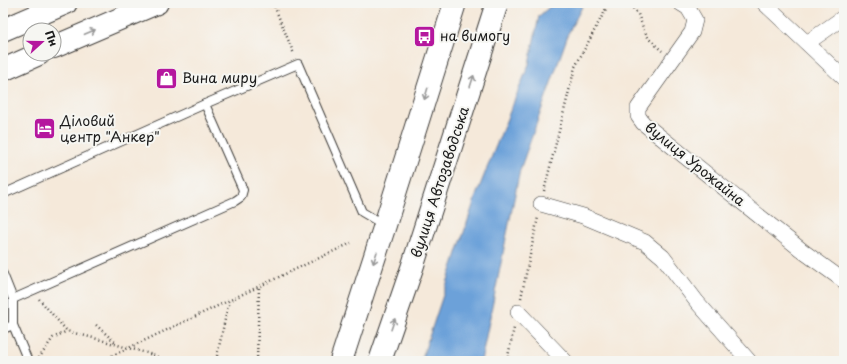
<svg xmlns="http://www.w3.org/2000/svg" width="847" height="364" font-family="'Playpen Sans',sans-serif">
	<rect width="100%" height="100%" fill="#f6f6f2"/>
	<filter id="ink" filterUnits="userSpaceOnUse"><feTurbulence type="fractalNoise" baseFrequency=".025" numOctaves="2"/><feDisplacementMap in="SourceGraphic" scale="8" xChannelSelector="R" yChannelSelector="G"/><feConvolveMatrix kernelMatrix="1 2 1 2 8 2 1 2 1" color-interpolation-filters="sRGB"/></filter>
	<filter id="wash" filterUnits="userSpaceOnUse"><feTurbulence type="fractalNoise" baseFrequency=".012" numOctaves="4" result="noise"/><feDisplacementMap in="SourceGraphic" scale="16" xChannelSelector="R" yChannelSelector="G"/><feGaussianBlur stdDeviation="0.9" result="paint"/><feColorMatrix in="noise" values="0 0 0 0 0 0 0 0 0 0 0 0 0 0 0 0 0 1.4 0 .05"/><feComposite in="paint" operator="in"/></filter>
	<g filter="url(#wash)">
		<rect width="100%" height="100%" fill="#f5e9da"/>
		<path fill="#6ca1d9" stroke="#445e7a" d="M 554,3 L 584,3 L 569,32 L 520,170 L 481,361 L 421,361 L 477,193 L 529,64 L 539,16 Z"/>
	</g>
	<g filter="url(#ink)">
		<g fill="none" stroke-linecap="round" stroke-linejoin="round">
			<defs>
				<g id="lane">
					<path d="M 3,194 L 205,104"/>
					<path d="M 3,274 L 13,299"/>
					<path d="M 13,325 L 28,361"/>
					<path d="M 3,329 L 13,325 L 13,299 L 235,201 L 241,197 L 243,190 L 205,104 L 298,64 L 362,212 L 384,225"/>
				</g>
				<g id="street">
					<path d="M 680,3 L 688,8 L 695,20 L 692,32 L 638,108 L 638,116 L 643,123 L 804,252 L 844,281"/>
					<path d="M 764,3 L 844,78"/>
					<path d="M 807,43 L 844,17"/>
					<path d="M 541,204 L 583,216 L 645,242 L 663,257 L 697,302 L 749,361"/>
					<path d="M 518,312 L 565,361"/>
				</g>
				<g id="secondary">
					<path d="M 3,30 L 66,3"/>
					<path d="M 54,47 L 157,3"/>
					<path d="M 3,70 L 39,54"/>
				</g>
				<g id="primary">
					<path d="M 341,361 L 385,225 L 455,3"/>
					<path d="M 380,361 L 412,268 L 497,3"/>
				</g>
			</defs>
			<use href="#lane" stroke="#3d3b38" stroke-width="10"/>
			<use href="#street" stroke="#3d3b38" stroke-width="16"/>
			<use href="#secondary" stroke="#3d3b38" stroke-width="24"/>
			<use href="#primary" stroke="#3d3b38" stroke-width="24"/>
			<g stroke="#3d3b38" stroke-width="2.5" stroke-dasharray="1 3" stroke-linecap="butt">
				<path d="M 273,3 L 294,54"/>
				<path d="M 618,3 L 633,8 L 638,14 L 644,30 L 649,39 L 662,51"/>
				<path d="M 544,191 L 575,67 L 609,3"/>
				<path d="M 521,298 L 538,217"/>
				<path d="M 39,299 L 67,331 L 101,340 L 128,348 L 147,353 L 168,361"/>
				<path d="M 96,325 L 116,343"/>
				<path d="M 217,356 L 229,301"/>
				<path d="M 39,358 L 53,338 L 67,331"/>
				<path d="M 101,361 L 351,243"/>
				<path d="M 257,361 L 259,287"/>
				<path d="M 507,361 L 514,328"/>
			</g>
			<use href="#lane" stroke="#fff" stroke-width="8"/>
			<use href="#street" stroke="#fff" stroke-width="15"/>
			<use href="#secondary" stroke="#fff" stroke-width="22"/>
			<use href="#primary" stroke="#fff" stroke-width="22"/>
		</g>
		<defs><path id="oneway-shaft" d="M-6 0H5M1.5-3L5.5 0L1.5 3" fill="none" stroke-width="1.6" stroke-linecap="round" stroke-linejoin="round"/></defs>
		<g stroke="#999">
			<use href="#oneway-shaft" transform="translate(90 32) rotate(-23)"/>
			<use href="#oneway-shaft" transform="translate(472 81) rotate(-72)"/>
			<use href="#oneway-shaft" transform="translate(426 94) rotate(107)"/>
			<use href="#oneway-shaft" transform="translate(375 258) rotate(108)"/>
			<use href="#oneway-shaft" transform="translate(393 324) rotate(-71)"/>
		</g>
	</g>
	<defs>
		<symbol id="bus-square" viewBox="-11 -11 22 22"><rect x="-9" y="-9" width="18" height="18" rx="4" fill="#b5179e" stroke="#f6f6f2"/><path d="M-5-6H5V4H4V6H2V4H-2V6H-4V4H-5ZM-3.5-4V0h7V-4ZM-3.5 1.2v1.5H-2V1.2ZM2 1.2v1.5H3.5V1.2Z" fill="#fff"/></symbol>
		<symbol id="shop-square" viewBox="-11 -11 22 22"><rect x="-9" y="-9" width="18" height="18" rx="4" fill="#b5179e" stroke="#f6f6f2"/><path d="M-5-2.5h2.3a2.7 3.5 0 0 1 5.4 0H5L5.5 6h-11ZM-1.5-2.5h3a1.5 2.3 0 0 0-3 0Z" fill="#fff"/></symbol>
		<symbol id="hotel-square" viewBox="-11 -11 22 22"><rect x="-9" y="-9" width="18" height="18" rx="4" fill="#b5179e" stroke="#f6f6f2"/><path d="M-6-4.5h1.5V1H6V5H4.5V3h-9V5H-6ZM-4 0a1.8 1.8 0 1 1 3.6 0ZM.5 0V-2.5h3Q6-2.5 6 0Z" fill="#fff"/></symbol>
	</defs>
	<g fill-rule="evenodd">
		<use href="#bus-square" x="412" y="24" width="25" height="25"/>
		<use href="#shop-square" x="154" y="66" width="25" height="25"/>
		<use href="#hotel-square" x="32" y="116" width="25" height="25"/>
	</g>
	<g text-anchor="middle" stroke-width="4" stroke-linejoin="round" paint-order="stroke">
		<g font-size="14" fill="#1c1c1c" stroke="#f6f6f2" text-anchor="start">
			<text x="440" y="41">на вимогу</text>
			<text x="182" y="83">Вина миру</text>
			<text x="60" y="126">Діловий<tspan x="60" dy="16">центр "Анкер"</tspan></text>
		</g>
		<g font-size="14" fill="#1c1c1c" stroke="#f6f6f2">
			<text transform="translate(695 164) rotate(39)" y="5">вулиця Урожайна</text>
			<text transform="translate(440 182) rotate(-72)" y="5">вулиця Автозаводська</text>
		</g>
	</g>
	<rect width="847" height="364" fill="none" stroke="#f6f6f2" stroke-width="16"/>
	<g transform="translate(42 42) rotate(69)"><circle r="19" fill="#f6f6f2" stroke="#9f9f9c"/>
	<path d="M0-3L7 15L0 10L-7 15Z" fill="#b5179e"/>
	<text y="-6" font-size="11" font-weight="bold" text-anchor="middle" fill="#1c1c1c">Пн</text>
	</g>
</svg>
